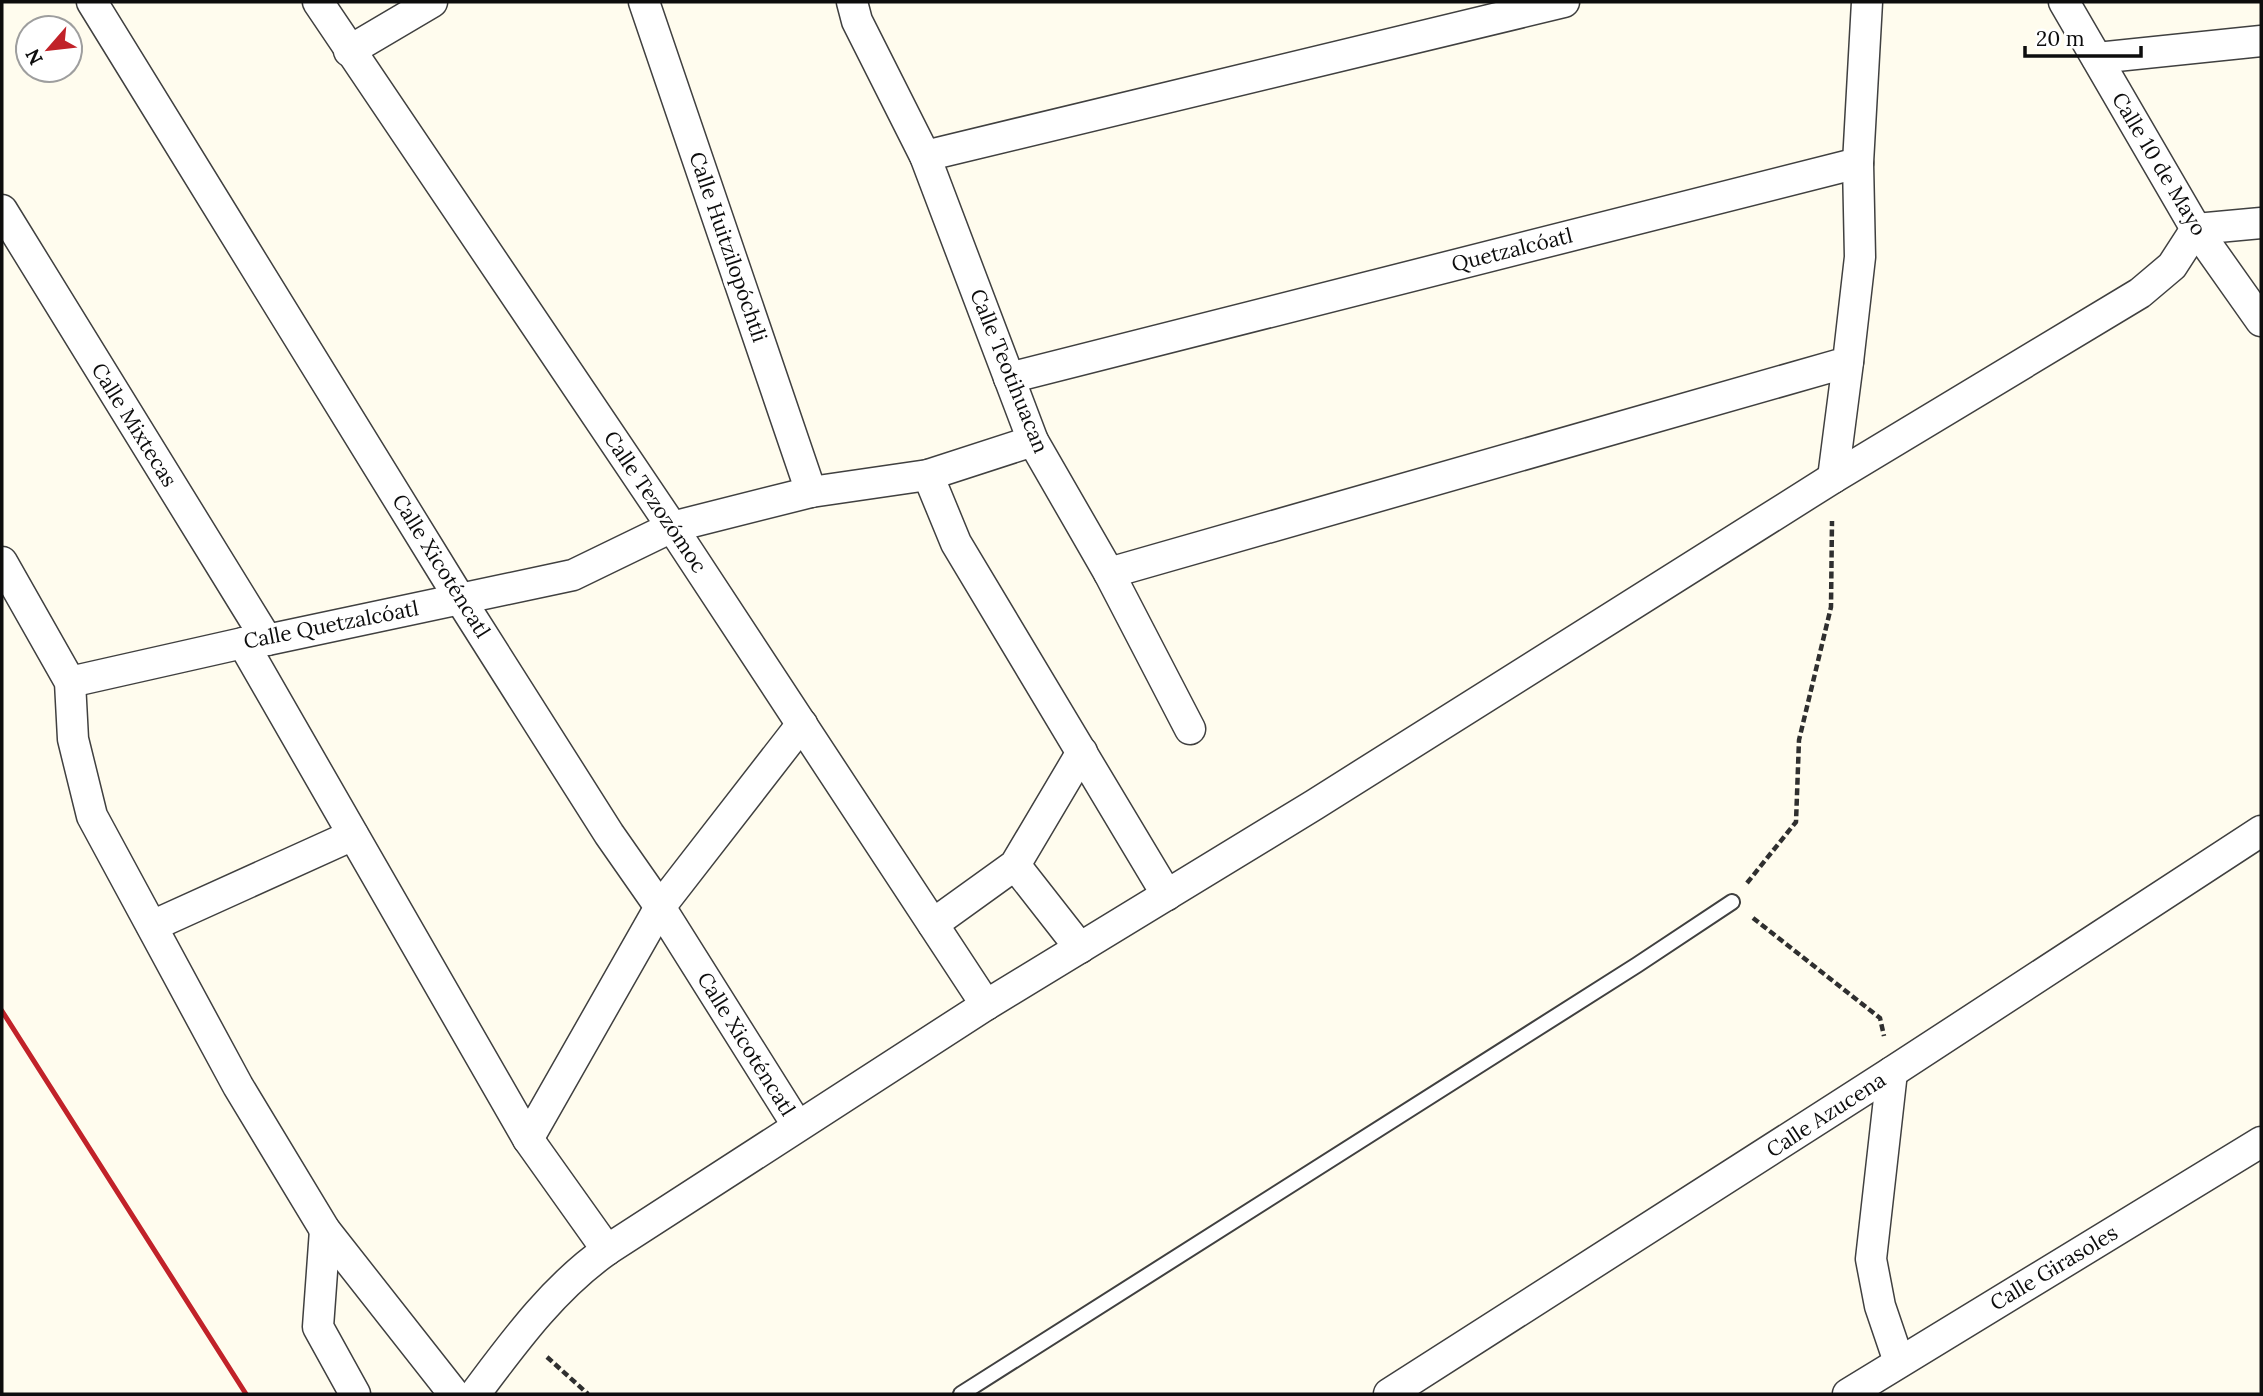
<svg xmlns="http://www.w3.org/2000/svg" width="2263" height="1396" font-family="Lora,serif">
	<rect width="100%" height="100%" fill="#fffcee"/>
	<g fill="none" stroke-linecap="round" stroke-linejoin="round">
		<defs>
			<path id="service" d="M 961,1394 L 1637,965 L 1732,902"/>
			<g id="minor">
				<path d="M 92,2 L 460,599 L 609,834 L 660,907 L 797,1125"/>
				<path d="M 318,2 L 672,527 L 986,1005"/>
				<path d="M 644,2 L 811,492"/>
				<path d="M 852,2 L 857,21 L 925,156 L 1033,441 L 1109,573 L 1190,729"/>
				<path d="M 2064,2 L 2196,229 L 2261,321"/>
				<path d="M 349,51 L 432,2"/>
				<path d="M 2097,58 L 2261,41"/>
				<path d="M 925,156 L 1564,2"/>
				<path d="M 2,210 L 267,640"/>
				<path d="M 1009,378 L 1858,163"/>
				<path d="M 928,475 L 956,543 L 1167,895"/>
				<path d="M 1833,478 L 1848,362"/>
				<path d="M 2,562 L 70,682 L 73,739 L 92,816 L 238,1086 L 325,1230 L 454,1394"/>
				<path d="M 1109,573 L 1848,362 L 1860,257 L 1858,163 L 1867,2"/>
				<path d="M 243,643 L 528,1139 L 607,1250"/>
				<path d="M 70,682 L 243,643 L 267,640 L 573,575 L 672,527 L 811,492 L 928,475 L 1033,441"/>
				<path d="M 1015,865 L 1080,948"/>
				<path d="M 933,924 L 1015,865 L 1082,752"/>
				<path d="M 152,926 L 353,835"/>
				<path d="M 1892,1072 L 1871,1259 L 1880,1306 L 1899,1362"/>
				<path d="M 528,1139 L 660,907 L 802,724"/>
				<path d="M 325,1230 L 318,1327 L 355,1394"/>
				<path d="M 475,1394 C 514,1342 553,1288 607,1250 L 986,1005 L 1314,805 L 1833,478 L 2140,293 L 2172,266 L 2196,229 L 2261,223"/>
				<path d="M 1389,1394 L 1892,1072 L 2261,831"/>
				<path d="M 1848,1394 L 2261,1142"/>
			</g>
		</defs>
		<use href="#service" stroke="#404040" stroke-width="18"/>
		<use href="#minor" stroke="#404040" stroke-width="33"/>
		<g stroke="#2f2f2f" stroke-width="4.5" stroke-dasharray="7 3.5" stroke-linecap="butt">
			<path d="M 1747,883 L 1796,822 L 1799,740 L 1831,607 L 1832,521"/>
			<path d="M 1753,918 L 1880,1018 L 1884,1036"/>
			<path d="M 547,1357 L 588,1394"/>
		</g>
		<use href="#service" stroke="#fff" stroke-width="14"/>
		<use href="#minor" stroke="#fff" stroke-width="30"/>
		<path stroke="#c12229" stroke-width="5" d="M 2,1011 L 246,1394"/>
	</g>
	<g text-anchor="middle" stroke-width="7" stroke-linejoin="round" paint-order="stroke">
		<g font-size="21" fill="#0d0d0d" stroke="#fff">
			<text transform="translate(2159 164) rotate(59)" y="7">Calle 10 de Mayo</text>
			<text transform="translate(728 247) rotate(71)" y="7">Calle Huitzilopóchtli</text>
			<text transform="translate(1512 250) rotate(-14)" y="7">Quetzalcóatl</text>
			<text transform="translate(1009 371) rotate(68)" y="7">Calle Teotihuacan</text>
			<text transform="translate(134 425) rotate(58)" y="7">Calle Mixtecas</text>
			<text transform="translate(655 502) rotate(56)" y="7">Calle Tezozómoc</text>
			<text transform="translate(441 566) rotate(58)" y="7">Calle Xicoténcatl</text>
			<text transform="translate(331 625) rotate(-11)" y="7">Calle Quetzalcóatl</text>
			<text transform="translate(746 1044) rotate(58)" y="7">Calle Xicoténcatl</text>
			<text transform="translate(1826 1115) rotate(-33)" y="7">Calle Azucena</text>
			<text transform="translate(2054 1268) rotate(-31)" y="7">Calle Girasoles</text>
		</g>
	</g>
	<rect width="2263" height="1396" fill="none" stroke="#0d0d0d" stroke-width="7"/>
	<g transform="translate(49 49) rotate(242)"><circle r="33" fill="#ffffff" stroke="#9e9e9e" stroke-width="2"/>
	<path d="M0-5L12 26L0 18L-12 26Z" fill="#c12229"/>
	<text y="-10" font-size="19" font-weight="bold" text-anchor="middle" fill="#0d0d0d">N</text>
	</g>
	<path d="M2025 46v10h116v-10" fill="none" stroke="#0d0d0d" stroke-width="3.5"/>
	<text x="2036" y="46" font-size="21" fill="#0d0d0d" stroke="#ffffff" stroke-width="5" paint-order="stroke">20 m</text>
</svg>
